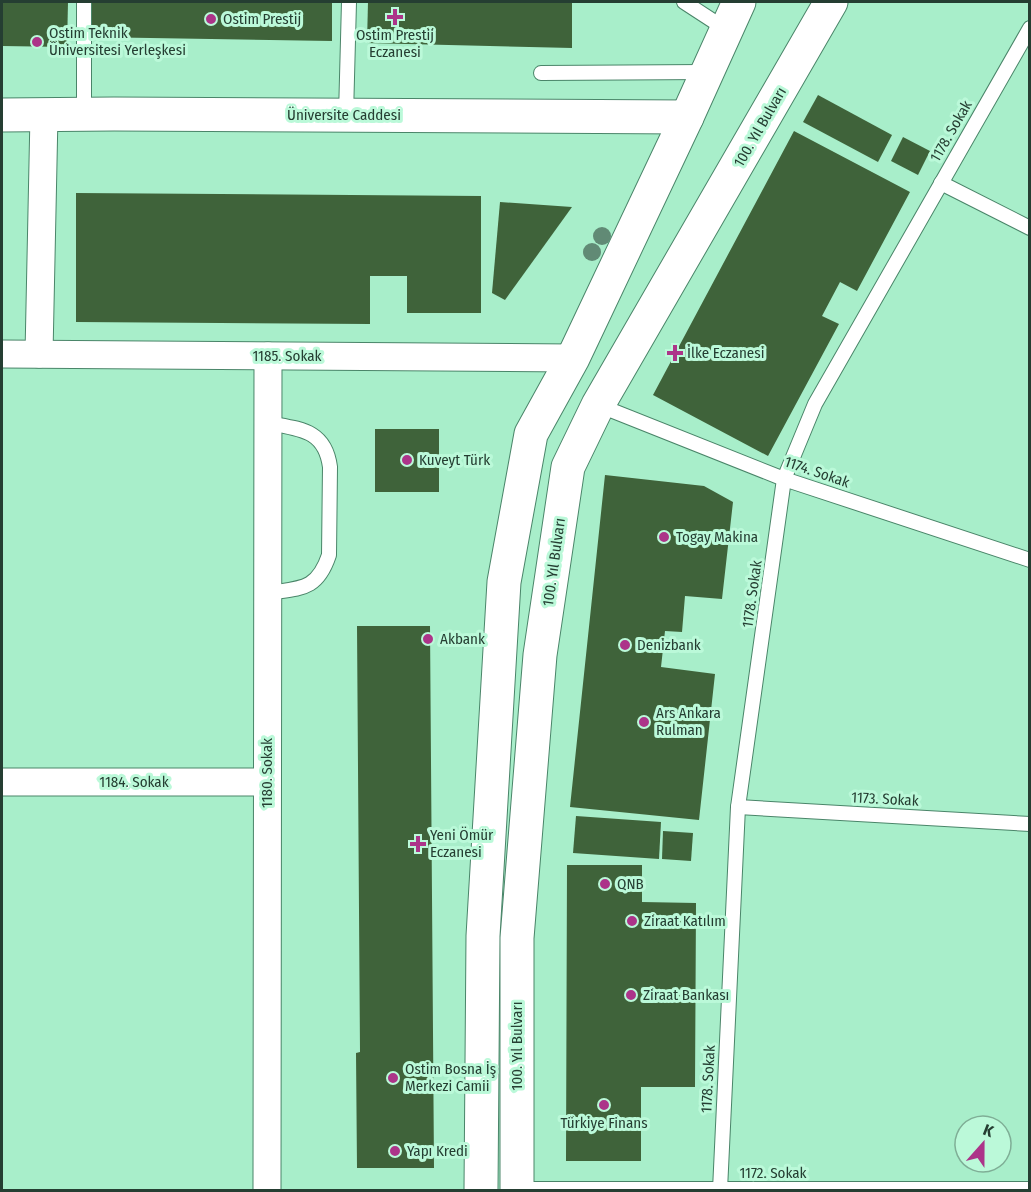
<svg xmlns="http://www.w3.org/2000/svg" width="1031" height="1192" font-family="'Fira Sans Condensed',sans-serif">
	<rect width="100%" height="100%" fill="#bbf9d9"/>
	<path fill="#a8eeca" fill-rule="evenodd" d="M 2,2 L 1029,2 L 1029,1190 L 2,1190 ZM 965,1126 L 1001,1126 L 1001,1162 L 965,1162 Z"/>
	<g fill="#3f633a">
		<path d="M 2,2 L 68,2 L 67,47 L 2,46 Z"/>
		<path d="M 91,2 L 332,2 L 332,41 L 90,37 Z"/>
		<path d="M 368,2 L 572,2 L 572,48 L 367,43 Z"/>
		<path d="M 818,95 L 892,135 L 878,162 L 803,122 Z"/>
		<path d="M 794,131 L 910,192 L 857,291 L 840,282 L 822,316 L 839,324 L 768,456 L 653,395 Z"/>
		<path d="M 903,137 L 930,151 L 918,175 L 891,161 Z"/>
		<path d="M 76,193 L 481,196 L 481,313 L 407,313 L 407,276 L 370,276 L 370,324 L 76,322 Z"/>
		<path d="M 500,202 L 572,207 L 505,300 L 492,293 Z"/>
		<rect x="375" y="429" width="64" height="63"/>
		<path d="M 605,475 L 704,486 L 733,502 L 722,599 L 685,596 L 682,632 L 665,631 L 661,667 L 715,674 L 699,820 L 570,807 Z"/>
		<path d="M 357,626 L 430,626 L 434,1168 L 357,1168 L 356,1053 L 360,1052 Z"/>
		<path d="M 576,816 L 661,822 L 659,859 L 573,853 Z"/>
		<path d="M 663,831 L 693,833 L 691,861 L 662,859 Z"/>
		<path d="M 567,865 L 642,865 L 642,902 L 696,903 L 695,1087 L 641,1087 L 641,1161 L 566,1161 Z"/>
	</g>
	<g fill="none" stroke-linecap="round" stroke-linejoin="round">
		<defs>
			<g id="service">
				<path d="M 84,2 L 84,114"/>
				<path d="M 684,2 L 727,30"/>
				<path d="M 541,73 L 706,72"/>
				<path d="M 346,115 L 349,2"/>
				<path d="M 941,183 L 1030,228"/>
				<path d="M 598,405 L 784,479 L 1030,560"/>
				<path d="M 268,593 C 300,588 317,591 329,555 L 330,467 C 325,429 299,429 268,423"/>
				<path d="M 738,807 L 1030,824"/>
				<path d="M 517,1189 L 1030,1189"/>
				<path d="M 720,1190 L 738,807 L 784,479 L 815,404 L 1030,28"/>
			</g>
			<g id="minor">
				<path d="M 2,354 L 573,358"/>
				<path d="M 39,354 L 44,115"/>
				<path d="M 2,782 L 267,782"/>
				<path d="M 267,1190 L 268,356"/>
			</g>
			<path id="tertiary" d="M 2,115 L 114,114 L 687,117"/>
			<g id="primary">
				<path d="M 481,1190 L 483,936 L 504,582 L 531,434 L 573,358 L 687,117 L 739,2"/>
				<path d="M 517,1190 L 517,938 L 540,655 L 568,467 L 598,405 L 831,2"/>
			</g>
		</defs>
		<use href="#service" stroke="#4a8569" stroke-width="16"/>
		<use href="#minor" stroke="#4a8569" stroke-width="29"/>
		<use href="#tertiary" stroke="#4a8569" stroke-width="35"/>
		<use href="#primary" stroke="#4a8569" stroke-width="35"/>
		<use href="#service" stroke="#fff" stroke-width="14"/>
		<use href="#minor" stroke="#fff" stroke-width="27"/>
		<use href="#tertiary" stroke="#fff" stroke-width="33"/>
		<use href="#primary" stroke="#fff" stroke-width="33"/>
	</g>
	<g fill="#618a75">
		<circle cx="602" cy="236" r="9"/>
		<circle cx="592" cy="252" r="9"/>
	</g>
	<g fill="#ac3489" stroke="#bbf9d9" stroke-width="2">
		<path d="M392 8h6v6h6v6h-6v6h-6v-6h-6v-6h6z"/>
		<circle cx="211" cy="19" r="6"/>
		<circle cx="37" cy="42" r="6"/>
		<path d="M672 344h6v6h6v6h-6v6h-6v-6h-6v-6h6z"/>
		<circle cx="407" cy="460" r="6"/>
		<circle cx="664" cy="537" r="6"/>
		<circle cx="428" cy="639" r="6"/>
		<circle cx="625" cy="645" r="6"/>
		<circle cx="644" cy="722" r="6"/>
		<path d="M415 835h6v6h6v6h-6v6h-6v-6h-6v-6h6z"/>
		<circle cx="605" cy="884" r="6"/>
		<circle cx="632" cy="921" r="6"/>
		<circle cx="631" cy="995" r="6"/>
		<circle cx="393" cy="1078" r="6"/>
		<circle cx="604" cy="1105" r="6"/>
		<circle cx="395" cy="1151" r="6"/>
	</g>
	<g text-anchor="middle" stroke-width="6" stroke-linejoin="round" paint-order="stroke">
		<g font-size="15" fill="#253e32" stroke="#bbf9d9" text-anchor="start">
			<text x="223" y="24">Ostim Prestij</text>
			<text x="49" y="38">Ostim Teknik<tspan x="49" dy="17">Üniversitesi Yerleşkesi</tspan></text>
			<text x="395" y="40" text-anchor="middle">Ostim Prestij<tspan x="395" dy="17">Eczanesi</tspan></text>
			<text x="687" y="358">İlke Eczanesi</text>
			<text x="419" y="465">Kuveyt Türk</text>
			<text x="676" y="542">Togay Makina</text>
			<text x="440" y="644">Akbank</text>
			<text x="637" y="650">Denizbank</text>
			<text x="656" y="718">Ars Ankara<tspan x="656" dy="17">Rulman</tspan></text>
			<text x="430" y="840">Yeni Ömür<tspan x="430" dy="17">Eczanesi</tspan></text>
			<text x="617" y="889">QNB</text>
			<text x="644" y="926">Ziraat Katılım</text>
			<text x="643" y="1000">Ziraat Bankası</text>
			<text x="405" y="1074">Ostim Bosna İş<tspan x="405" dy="17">Merkezi Camii</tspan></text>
			<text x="604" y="1128" text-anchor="middle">Türkiye Finans</text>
			<text x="407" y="1156">Yapı Kredi</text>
		</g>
		<g font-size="15" fill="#253e32" stroke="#bbf9d9">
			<text x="344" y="120">Üniversite Caddesi</text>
			<text transform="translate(760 127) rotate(-60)" y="5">100. Yıl Bulvarı</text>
			<text transform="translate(951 131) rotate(-60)" y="5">1178. Sokak</text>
			<text x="287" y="361">1185. Sokak</text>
			<text transform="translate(817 472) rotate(19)" y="5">1174. Sokak</text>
			<text transform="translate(554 562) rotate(-82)" y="5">100. Yıl Bulvarı</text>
			<text transform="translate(752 594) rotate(-82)" y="5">1178. Sokak</text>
			<text transform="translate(267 773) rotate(-90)" y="5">1180. Sokak</text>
			<text x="134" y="787">1184. Sokak</text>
			<text transform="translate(885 799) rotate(3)" y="5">1173. Sokak</text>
			<text transform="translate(517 1046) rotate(-90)" y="5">100. Yıl Bulvarı</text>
			<text transform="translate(708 1079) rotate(-87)" y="5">1178. Sokak</text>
			<text x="773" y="1178">1172. Sokak</text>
		</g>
	</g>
	<rect width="1031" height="1192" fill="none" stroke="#253e32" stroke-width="6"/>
	<g transform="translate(983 1144) rotate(21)"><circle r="28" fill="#bbf9d9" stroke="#7fae96" stroke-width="1.5"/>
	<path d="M0-4.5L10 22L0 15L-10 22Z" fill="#ac3489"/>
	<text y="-9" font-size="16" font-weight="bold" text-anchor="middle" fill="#253e32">K</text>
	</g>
</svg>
